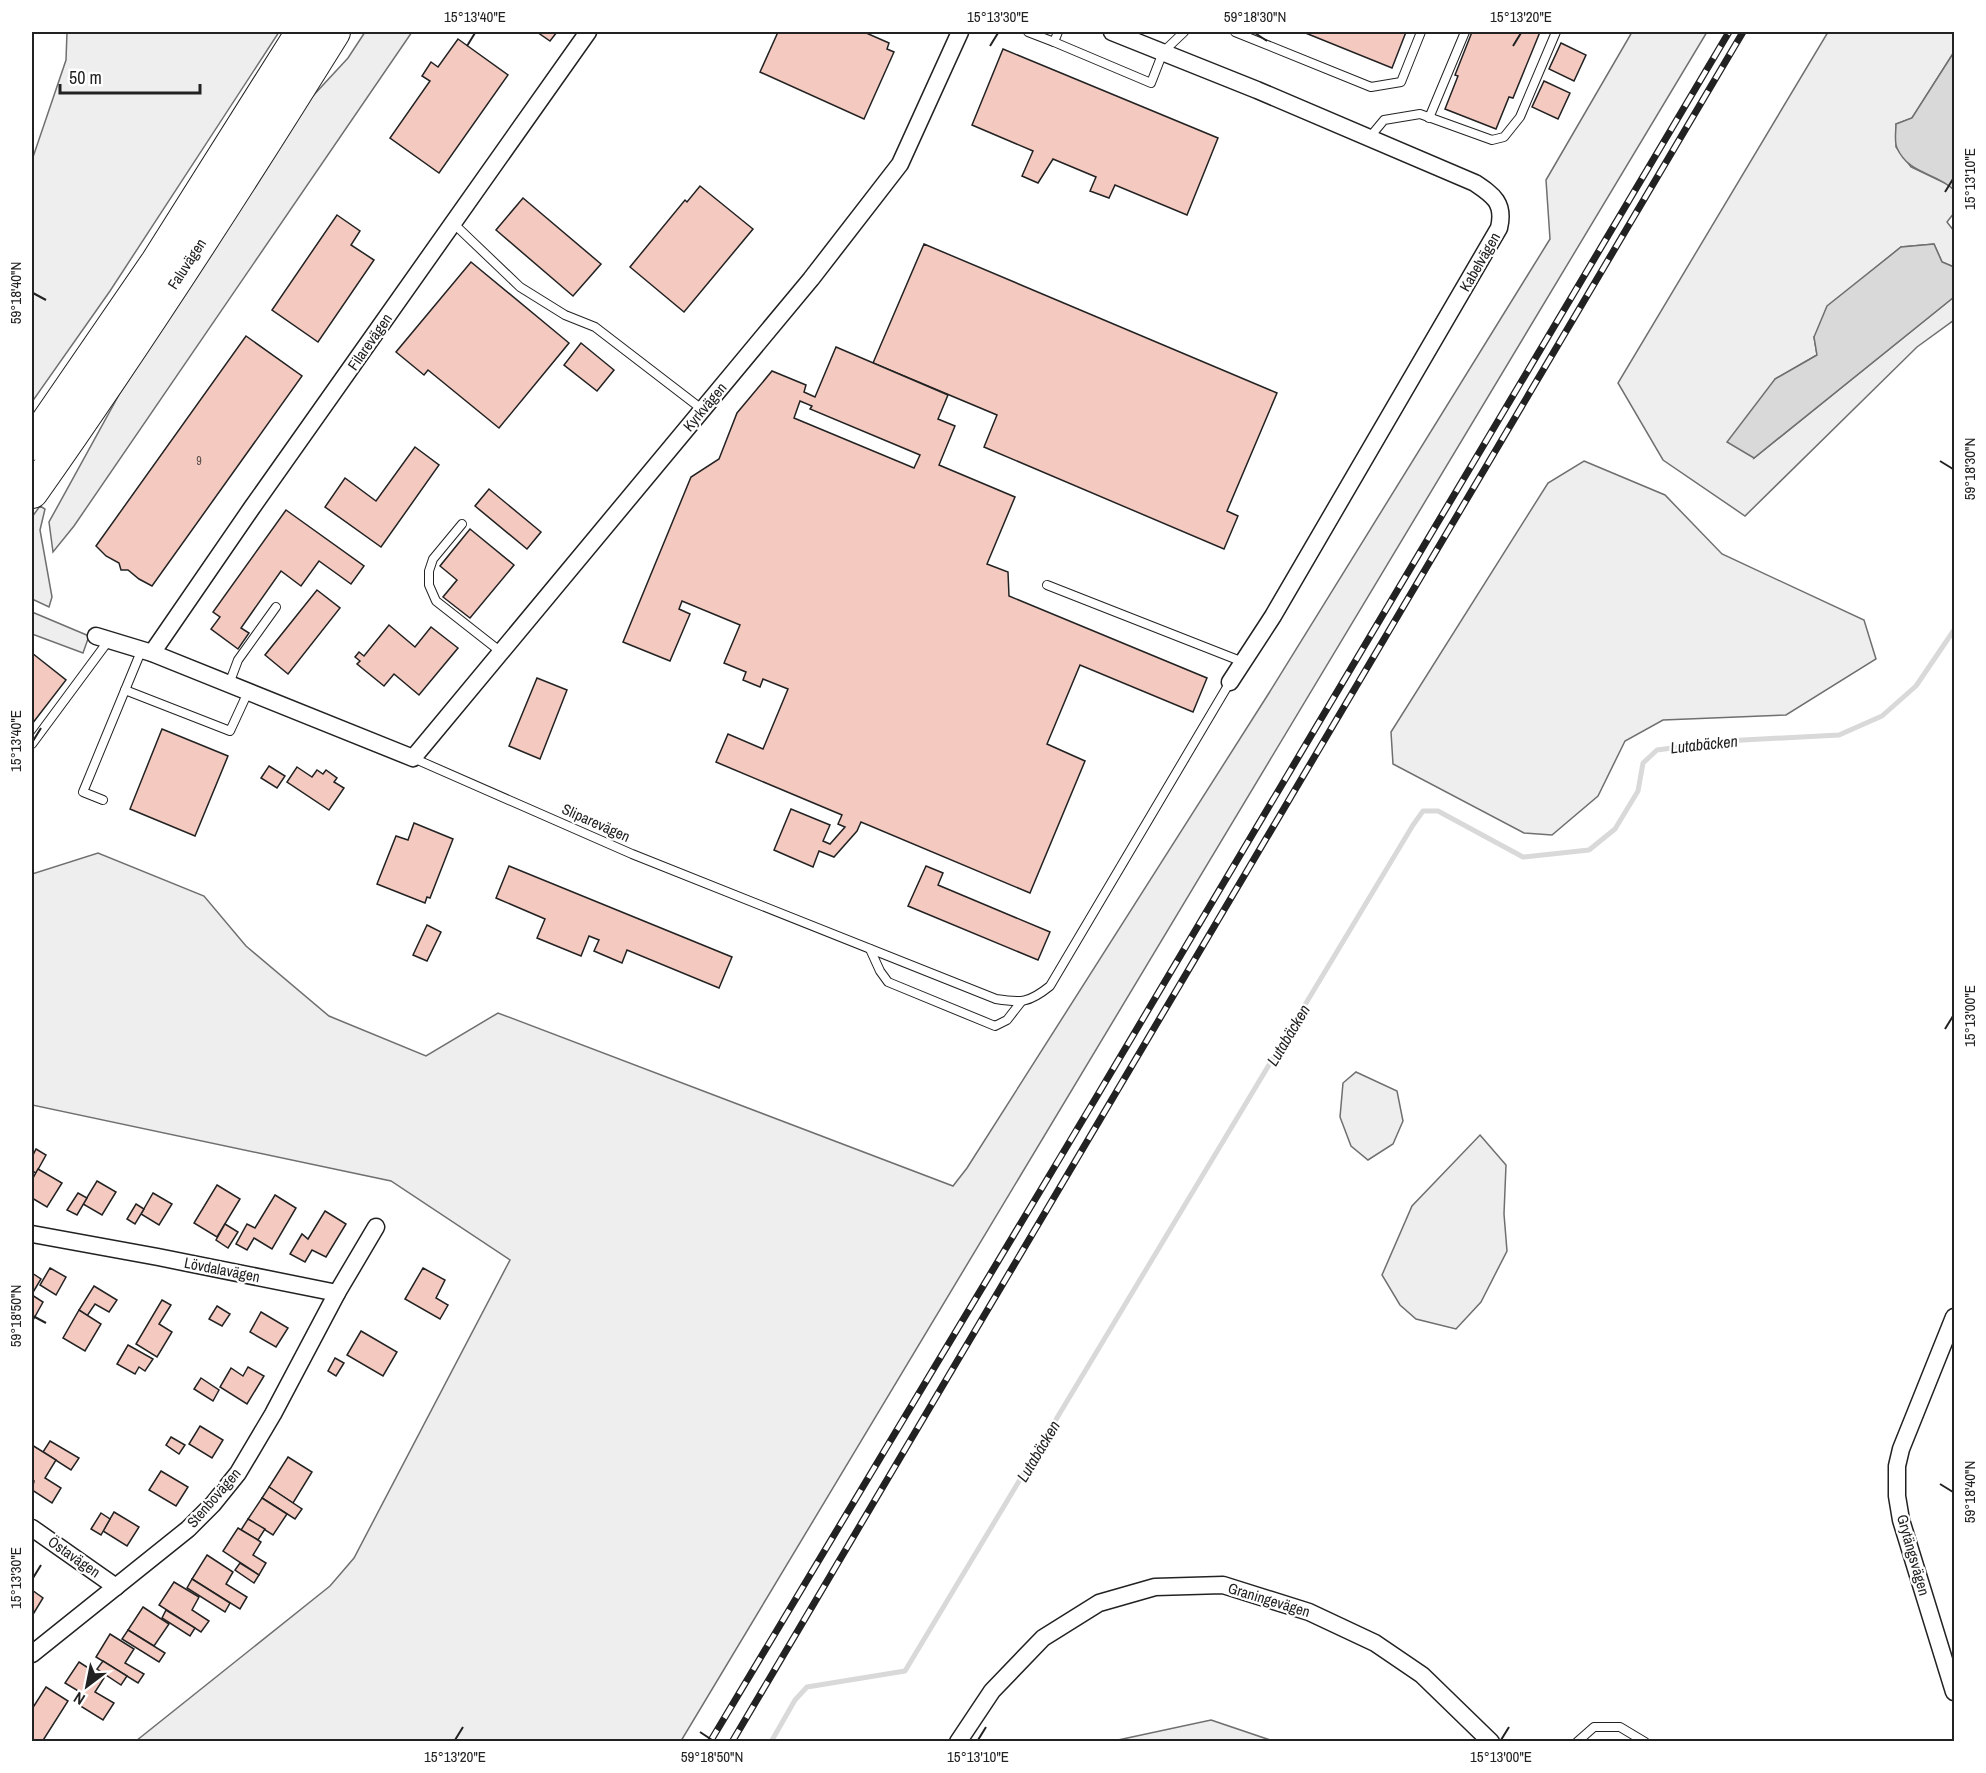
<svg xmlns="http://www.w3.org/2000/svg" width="1986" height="1773" font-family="'Archivo Narrow',sans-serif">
	<rect width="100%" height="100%" fill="#fff"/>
	<g fill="#eee" stroke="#6f6f6f" stroke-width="1.5">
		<path d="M 67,32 L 279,32 L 110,291 L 32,402 L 32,160 L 66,60 Z"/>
		<path d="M 365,32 L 412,32 L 74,526 L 53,552 L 49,522 L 120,393 L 311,98 L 348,58 Z"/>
		<path d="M 1632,32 L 1707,32 L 681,1741 L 136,1741 L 330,1586 L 354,1558 L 510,1260 L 391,1181 L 32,1105 L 32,874 L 98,853 L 204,896 L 246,946 L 329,1016 L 426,1056 L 498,1013 L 953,1186 L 967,1168 L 1269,693 L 1550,239 L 1546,180 Z"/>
		<path d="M 1828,32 L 1954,32 L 1954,52 L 1912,118 L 1896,124 L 1896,147 L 1911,167 L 1949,185 L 1954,190 L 1954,213 L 1947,222 L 1954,231 L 1954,267 L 1942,262 L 1934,244 L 1901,247 L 1869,273 L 1814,337 L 1817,355 L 1775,379 L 1754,458 L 1954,297 L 1954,320 L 1917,347 L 1745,516 L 1663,460 L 1618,383 Z"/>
		<path d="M 1584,461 L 1665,495 L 1722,554 L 1864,620 L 1876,659 L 1786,715 L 1663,720 L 1625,741 L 1598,796 L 1552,835 L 1524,833 L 1393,764 L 1391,732 L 1548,483 Z"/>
		<path d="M 40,506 L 45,509 L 40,530 L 52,597 L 49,607 L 32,599 L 32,517 Z"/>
		<path d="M 32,612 L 89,636 L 83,653 L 32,634 Z"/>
		<path d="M 1356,1072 L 1397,1091 L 1403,1121 L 1393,1144 L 1368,1160 L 1351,1146 L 1340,1117 L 1343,1083 Z"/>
		<path d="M 1480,1135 L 1506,1165 L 1504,1214 L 1507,1251 L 1481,1302 L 1456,1329 L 1416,1319 L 1400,1305 L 1382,1275 L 1412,1206 Z"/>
		<path d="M 1211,1720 L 1273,1741 L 1116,1741 L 1118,1740 Z"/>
	</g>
	<g fill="#d9d9d9" stroke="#6f6f6f" stroke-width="1.5">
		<path d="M 1954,52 L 1954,190 C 1936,172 1909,175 1897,148 C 1894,142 1896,131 1896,124 L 1912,118 Z"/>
		<path d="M 1934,244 L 1942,262 L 1954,267 L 1954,297 L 1754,458 L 1727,442 L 1775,379 L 1817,355 L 1814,337 L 1827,306 L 1901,247 Z"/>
	</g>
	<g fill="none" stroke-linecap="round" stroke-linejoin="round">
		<path stroke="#d9d9d9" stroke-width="5" d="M 771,1742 L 795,1700 L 807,1687 L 905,1671 L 1413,825 L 1423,811 L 1438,811 L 1523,857 L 1589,850 L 1615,829 L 1638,791 L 1643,763 L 1657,750 L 1725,741 L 1839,735 L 1882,716 L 1916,686 L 1954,630"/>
	</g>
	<g fill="#f3c9c0" stroke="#222" stroke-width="1.5" fill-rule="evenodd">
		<path d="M 537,32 L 557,32 L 550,41 Z"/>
		<path d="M 778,32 L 864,32 L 889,43 L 887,49 L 894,52 L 864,119 L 760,72 Z"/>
		<path d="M 1303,32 L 1406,32 L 1392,68 Z"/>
		<path d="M 1472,32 L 1540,32 L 1513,98 L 1509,97 L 1496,129 L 1445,109 L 1458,76 L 1455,75 Z"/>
		<path d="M 458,39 L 508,75 L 439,173 L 390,138 L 430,81 L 422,76 L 431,62 L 438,67 Z"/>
		<path d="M 1561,43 L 1586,55 L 1574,81 L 1549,69 Z"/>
		<path d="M 1003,49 L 1218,138 L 1187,215 L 1115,185 L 1109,198 L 1090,191 L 1096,177 L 1053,159 L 1038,183 L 1022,176 L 1033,151 L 972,125 Z"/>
		<path d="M 1544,81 L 1570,93 L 1558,119 L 1532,107 Z"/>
		<path d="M 700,186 L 753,229 L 684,312 L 630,267 L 685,200 L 687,202 Z"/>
		<path d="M 523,198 L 601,264 L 573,296 L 496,230 Z"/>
		<path d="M 337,215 L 360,231 L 351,245 L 374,260 L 318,342 L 272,310 Z"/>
		<path d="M 924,244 L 1277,393 L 1227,511 L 1238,516 L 1224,549 L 984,447 L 997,415 L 873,363 Z"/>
		<path d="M 471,262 L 569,343 L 499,428 L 428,370 L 424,375 L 396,352 Z"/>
		<path d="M 246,336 L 302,376 L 152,586 L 139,579 L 128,570 L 121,570 L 119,563 L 106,556 L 96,546 Z"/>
		<path d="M 581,343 L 614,370 L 597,391 L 564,365 Z"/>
		<path d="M 836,347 L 948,395 L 938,419 L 955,426 L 939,465 L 1015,497 L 987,564 L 1008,572 L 1009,596 L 1207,678 L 1193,712 L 1080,665 L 1047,744 L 1085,761 L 1030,893 L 861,822 L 857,831 L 834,857 L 819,851 L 813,867 L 774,850 L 791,809 L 830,825 L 823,841 L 830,844 L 845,827 L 838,824 L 842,815 L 716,762 L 728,734 L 763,749 L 788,689 L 763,679 L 760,687 L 743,680 L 746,672 L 724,663 L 740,625 L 682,601 L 679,609 L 690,614 L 670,661 L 623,642 L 691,477 L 719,459 L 737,413 L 772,371 L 806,385 L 804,392 L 815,397 ZM 800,401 L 812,406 L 810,409 L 920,455 L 914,468 L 794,418 Z"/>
		<path d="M 415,447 L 439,465 L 381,547 L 325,507 L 345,478 L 376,501 Z"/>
		<path d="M 489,489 L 541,532 L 527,549 L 475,506 Z"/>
		<path d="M 286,510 L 364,566 L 351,584 L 319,561 L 301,586 L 281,571 L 241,628 L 249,633 L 238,649 L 211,629 L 220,617 L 213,612 Z"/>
		<path d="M 470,529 L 514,565 L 470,618 L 443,597 L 457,580 L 440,566 Z"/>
		<path d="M 317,590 L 340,608 L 288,674 L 265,655 Z"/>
		<path d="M 389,625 L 415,647 L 431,627 L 458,648 L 419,695 L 394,674 L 384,686 L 357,664 L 360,661 L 355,657 L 359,652 L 364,656 Z"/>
		<path d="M 32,653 L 66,680 L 32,724 Z"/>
		<path d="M 537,678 L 567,690 L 540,759 L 509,746 Z"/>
		<path d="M 162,729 L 228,756 L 195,836 L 130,809 Z"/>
		<path d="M 269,766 L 285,776 L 277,788 L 261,778 Z"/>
		<path d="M 297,767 L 312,777 L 317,770 L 323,774 L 326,770 L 337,778 L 334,782 L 344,788 L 329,810 L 287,782 Z"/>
		<path d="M 414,823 L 453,839 L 430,898 L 427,897 L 425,903 L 377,884 L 396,836 L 408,840 Z"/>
		<path d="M 509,866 L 732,957 L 719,988 L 627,950 L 622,963 L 594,951 L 599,940 L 589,936 L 581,956 L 537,938 L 545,919 L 496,898 Z"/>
		<path d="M 926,866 L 943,873 L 938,885 L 1050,932 L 1038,960 L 908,906 Z"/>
		<path d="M 427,925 L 441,932 L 427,961 L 413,955 Z"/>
		<path d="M 36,1149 L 46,1155 L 36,1173 L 32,1171 L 32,1157 Z"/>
		<path d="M 38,1169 L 62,1183 L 47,1207 L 32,1198 L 32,1180 Z"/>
		<path d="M 97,1181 L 116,1192 L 102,1215 L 83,1204 Z"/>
		<path d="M 217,1185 L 240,1199 L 217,1237 L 194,1223 Z"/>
		<path d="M 78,1193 L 87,1198 L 77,1215 L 67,1210 Z"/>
		<path d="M 153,1193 L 172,1204 L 159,1225 L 141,1214 Z"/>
		<path d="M 275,1195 L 296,1208 L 272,1249 L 254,1238 L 247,1250 L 236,1244 L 247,1224 L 255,1228 Z"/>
		<path d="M 136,1204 L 144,1209 L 135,1224 L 127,1219 Z"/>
		<path d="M 325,1211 L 346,1224 L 326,1257 L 312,1250 L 305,1262 L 290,1254 L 302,1234 L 308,1239 Z"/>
		<path d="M 225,1224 L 238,1232 L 228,1248 L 216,1240 Z"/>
		<path d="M 50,1268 L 66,1277 L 56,1295 L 40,1285 Z"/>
		<path d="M 423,1268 L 445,1280 L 436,1298 L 448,1305 L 440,1319 L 405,1299 Z"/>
		<path d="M 32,1273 L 41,1279 L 32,1294 Z"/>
		<path d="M 94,1286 L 117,1300 L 109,1312 L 95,1304 L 87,1316 L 79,1310 Z"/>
		<path d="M 32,1295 L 43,1302 L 32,1322 Z"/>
		<path d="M 162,1300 L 171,1305 L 159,1324 L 172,1332 L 157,1357 L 136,1344 Z"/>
		<path d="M 217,1306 L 230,1314 L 222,1326 L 209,1319 Z"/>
		<path d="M 79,1310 L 101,1324 L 85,1351 L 63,1338 Z"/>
		<path d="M 261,1312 L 288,1328 L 276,1347 L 250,1332 Z"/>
		<path d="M 361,1331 L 397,1352 L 383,1376 L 347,1355 Z"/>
		<path d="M 128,1345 L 153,1359 L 145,1371 L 139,1367 L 135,1374 L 117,1364 Z"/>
		<path d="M 335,1358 L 344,1363 L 336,1376 L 328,1371 Z"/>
		<path d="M 248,1367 L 264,1376 L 247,1404 L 220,1387 L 231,1368 L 243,1376 Z"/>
		<path d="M 201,1378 L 219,1390 L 213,1401 L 194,1389 Z"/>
		<path d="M 200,1426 L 223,1440 L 212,1458 L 189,1444 Z"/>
		<path d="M 171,1437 L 185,1445 L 179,1454 L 166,1445 Z"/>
		<path d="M 50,1441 L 79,1458 L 71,1470 L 43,1452 Z"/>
		<path d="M 32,1445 L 56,1460 L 45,1478 L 61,1488 L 52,1503 L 32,1490 L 34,1481 L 32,1480 Z"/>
		<path d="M 288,1457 L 312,1472 L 293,1503 L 269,1487 Z"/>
		<path d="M 161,1471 L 188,1487 L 176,1506 L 149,1490 Z"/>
		<path d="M 269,1487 L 302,1509 L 295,1519 L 262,1498 Z"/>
		<path d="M 262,1498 L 287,1514 L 273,1535 L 248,1519 Z"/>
		<path d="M 114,1512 L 139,1527 L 127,1546 L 103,1531 Z"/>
		<path d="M 101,1513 L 110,1519 L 101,1535 L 91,1529 Z"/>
		<path d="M 248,1519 L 265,1529 L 258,1540 L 241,1530 Z"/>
		<path d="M 238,1528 L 261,1542 L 253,1555 L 266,1563 L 259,1575 L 223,1551 Z"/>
		<path d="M 207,1555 L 233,1572 L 226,1584 L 247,1597 L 240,1609 L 192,1579 Z"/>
		<path d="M 240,1563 L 259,1575 L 254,1583 L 235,1570 Z"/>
		<path d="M 192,1579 L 230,1603 L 225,1612 L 187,1588 Z"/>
		<path d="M 174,1582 L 199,1597 L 192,1610 L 209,1621 L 201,1632 L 159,1605 Z"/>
		<path d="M 32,1590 L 43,1598 L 32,1616 Z"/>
		<path d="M 143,1607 L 169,1624 L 154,1646 L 128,1630 Z"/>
		<path d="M 166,1610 L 195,1628 L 190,1636 L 162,1618 Z"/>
		<path d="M 128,1630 L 165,1653 L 159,1662 L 122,1639 Z"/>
		<path d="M 110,1634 L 134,1649 L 125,1663 L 144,1674 L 138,1683 L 96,1657 Z"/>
		<path d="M 103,1661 L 127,1676 L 121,1685 L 97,1669 Z"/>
		<path d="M 79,1662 L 104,1678 L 95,1692 L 114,1703 L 103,1720 L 74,1702 L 80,1692 L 65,1683 Z"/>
		<path d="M 46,1687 L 68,1701 L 42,1742 L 32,1742 L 32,1709 Z"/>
	</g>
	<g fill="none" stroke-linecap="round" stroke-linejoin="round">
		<defs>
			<g id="lane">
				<path d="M 1028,32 L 1054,42"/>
				<path d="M 1058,32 L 1054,42 L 1151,83 L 1163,52 L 1184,32"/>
				<path d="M 1235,32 L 1371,87 L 1401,82 L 1421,32"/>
				<path d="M 1429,118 L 1465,32"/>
				<path d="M 1369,138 L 1384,120 L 1420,114 L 1492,140 L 1504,137 L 1520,117 L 1556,32"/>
				<path d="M 453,223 L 520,287 L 565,315 L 595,327 L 703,410"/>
				<path d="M 462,524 L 433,559 L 429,571 L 429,585 L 436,601 L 501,652"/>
				<path d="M 1047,585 L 1243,662"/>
				<path d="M 229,684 L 238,660 L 276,607"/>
				<path d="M 125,690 L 230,731 L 248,692"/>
				<path d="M 32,744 L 109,640"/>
				<path d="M 413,758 L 632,854 L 996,999 C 1021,1003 1029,1003 1050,986 L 1230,682"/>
				<path d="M 103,800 L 83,792 L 142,649"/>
				<path d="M 870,949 L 880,971 L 888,982 L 995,1026 L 1007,1020 L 1021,1002"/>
				<path d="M 1577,1742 L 1594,1727 L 1620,1727 L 1645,1742"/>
			</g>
			<g id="street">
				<path d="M 1112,32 L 1257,90 L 1475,183 C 1493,195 1505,203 1499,228 L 1273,616 L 1230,682"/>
				<path d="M 96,636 L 152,653 L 413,758 L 811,279 L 900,164 L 960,32"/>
				<path d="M 152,653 L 251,509 L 588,32"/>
				<path d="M 32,1234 L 158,1257 L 337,1293 L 376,1227"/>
				<path d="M 1954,1317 L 1901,1449 L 1897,1466 L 1897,1496 L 1901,1520 L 1954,1692"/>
				<path d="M 32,1528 L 116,1587"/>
				<path d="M 32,1654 L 188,1529 L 213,1504 L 238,1473 L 273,1414 L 337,1293"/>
				<path d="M 958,1742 L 992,1691 L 1043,1638 L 1099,1603 L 1155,1587 L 1223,1585 L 1309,1612 L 1375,1643 L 1422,1675 L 1491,1742"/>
			</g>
			<g id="highway">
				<path d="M 32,444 L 157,262 L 302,32"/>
				<path d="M 32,492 C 138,342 237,188 334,32"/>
			</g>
		</defs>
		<use href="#lane" stroke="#222" stroke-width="10"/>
		<use href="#street" stroke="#222" stroke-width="19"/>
		<use href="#highway" stroke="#222" stroke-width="34"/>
		<use href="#lane" stroke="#fff" stroke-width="8"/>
		<use href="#street" stroke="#fff" stroke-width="16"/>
		<use href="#highway" stroke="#fff" stroke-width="32"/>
		<defs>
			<g id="rail">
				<path d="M 710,1742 L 1097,1096 L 1729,32"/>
				<path d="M 732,1742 L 1743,32"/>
			</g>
		</defs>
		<use href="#rail" stroke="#222" stroke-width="7"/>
		<use href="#rail" stroke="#fff" stroke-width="4.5" stroke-dasharray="14" stroke-linecap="butt"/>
	</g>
	<path fill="none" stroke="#222" stroke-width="2" d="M 1255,33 L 1267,41M 467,46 L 475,33M 990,46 L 998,33M 1513,46 L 1521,33M 1945,192 L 1953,179M 33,293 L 46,300M 1940,461 L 1953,469M 33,741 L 41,728M 1945,1029 L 1953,1016M 33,1316 L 46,1323M 1940,1484 L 1953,1492M 33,1578 L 41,1565M 700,1732 L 712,1740M 455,1740 L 463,1727M 978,1740 L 986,1727M 1501,1740 L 1509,1727"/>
	<g text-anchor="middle" stroke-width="4.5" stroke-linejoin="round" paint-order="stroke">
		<g font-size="12" fill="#564c4a">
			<text x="199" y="465">9</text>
		</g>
		<g font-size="15" fill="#222" stroke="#fff">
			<text transform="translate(1480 262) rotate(-60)" y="5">Kabelvägen</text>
			<text transform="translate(187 264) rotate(-57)" y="5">Faluvägen</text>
			<text transform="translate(370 342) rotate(-55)" y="5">Filarevägen</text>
			<text transform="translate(705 407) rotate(-50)" y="5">Kyrkvägen</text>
			<text transform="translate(596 823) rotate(24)" y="5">Sliparevägen</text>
			<text transform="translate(222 1270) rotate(11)" y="5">Lövdalavägen</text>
			<text transform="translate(214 1498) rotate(-49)" y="5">Stenbovägen</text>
			<text transform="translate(1913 1555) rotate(74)" y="5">Grytängsvägen</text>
			<text transform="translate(74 1557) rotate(35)" y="5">Östavägen</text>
			<text transform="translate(1269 1600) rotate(17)" y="5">Graningevägen</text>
		</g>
		<g font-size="16" font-style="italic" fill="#222" stroke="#fff">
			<text transform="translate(1704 744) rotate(-6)" y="6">Lutabäcken</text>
			<text transform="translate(1288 1035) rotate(-59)" y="6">Lutabäcken</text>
			<text transform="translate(1038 1451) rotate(-59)" y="6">Lutabäcken</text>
		</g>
	</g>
	<rect width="1986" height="1773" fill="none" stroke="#ffffff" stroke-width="66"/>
	<g transform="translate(87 1686) rotate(212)" stroke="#ffffff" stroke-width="4.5" paint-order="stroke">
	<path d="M0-4.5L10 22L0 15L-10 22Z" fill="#222222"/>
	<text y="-9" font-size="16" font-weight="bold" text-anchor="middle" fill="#222222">N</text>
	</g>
	<path d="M60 84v9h140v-9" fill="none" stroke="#222222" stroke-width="3"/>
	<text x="69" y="84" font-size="18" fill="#222222" stroke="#ffffff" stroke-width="4.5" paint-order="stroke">50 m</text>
	<rect x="33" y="33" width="1920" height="1707" fill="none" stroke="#222" stroke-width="2"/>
	<g font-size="15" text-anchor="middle" fill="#222">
		<text x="475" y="22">15°13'40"E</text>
		<text x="998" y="22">15°13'30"E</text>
		<text x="1255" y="22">59°18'30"N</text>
		<text x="1521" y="22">15°13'20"E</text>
		<text transform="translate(1970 179) rotate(-90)" y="5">15°13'10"E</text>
		<text transform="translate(16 293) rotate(-90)" y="5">59°18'40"N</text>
		<text transform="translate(1970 469) rotate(-90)" y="5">59°18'30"N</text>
		<text transform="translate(16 741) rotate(-90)" y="5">15°13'40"E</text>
		<text transform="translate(1970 1016) rotate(-90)" y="5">15°13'00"E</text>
		<text transform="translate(16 1316) rotate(-90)" y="5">59°18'50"N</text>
		<text transform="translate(1970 1492) rotate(-90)" y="5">59°18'40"N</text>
		<text transform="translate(16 1578) rotate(-90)" y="5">15°13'30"E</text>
		<text x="455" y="1762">15°13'20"E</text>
		<text x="712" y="1762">59°18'50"N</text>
		<text x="978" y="1762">15°13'10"E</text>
		<text x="1501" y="1762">15°13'00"E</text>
	</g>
</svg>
